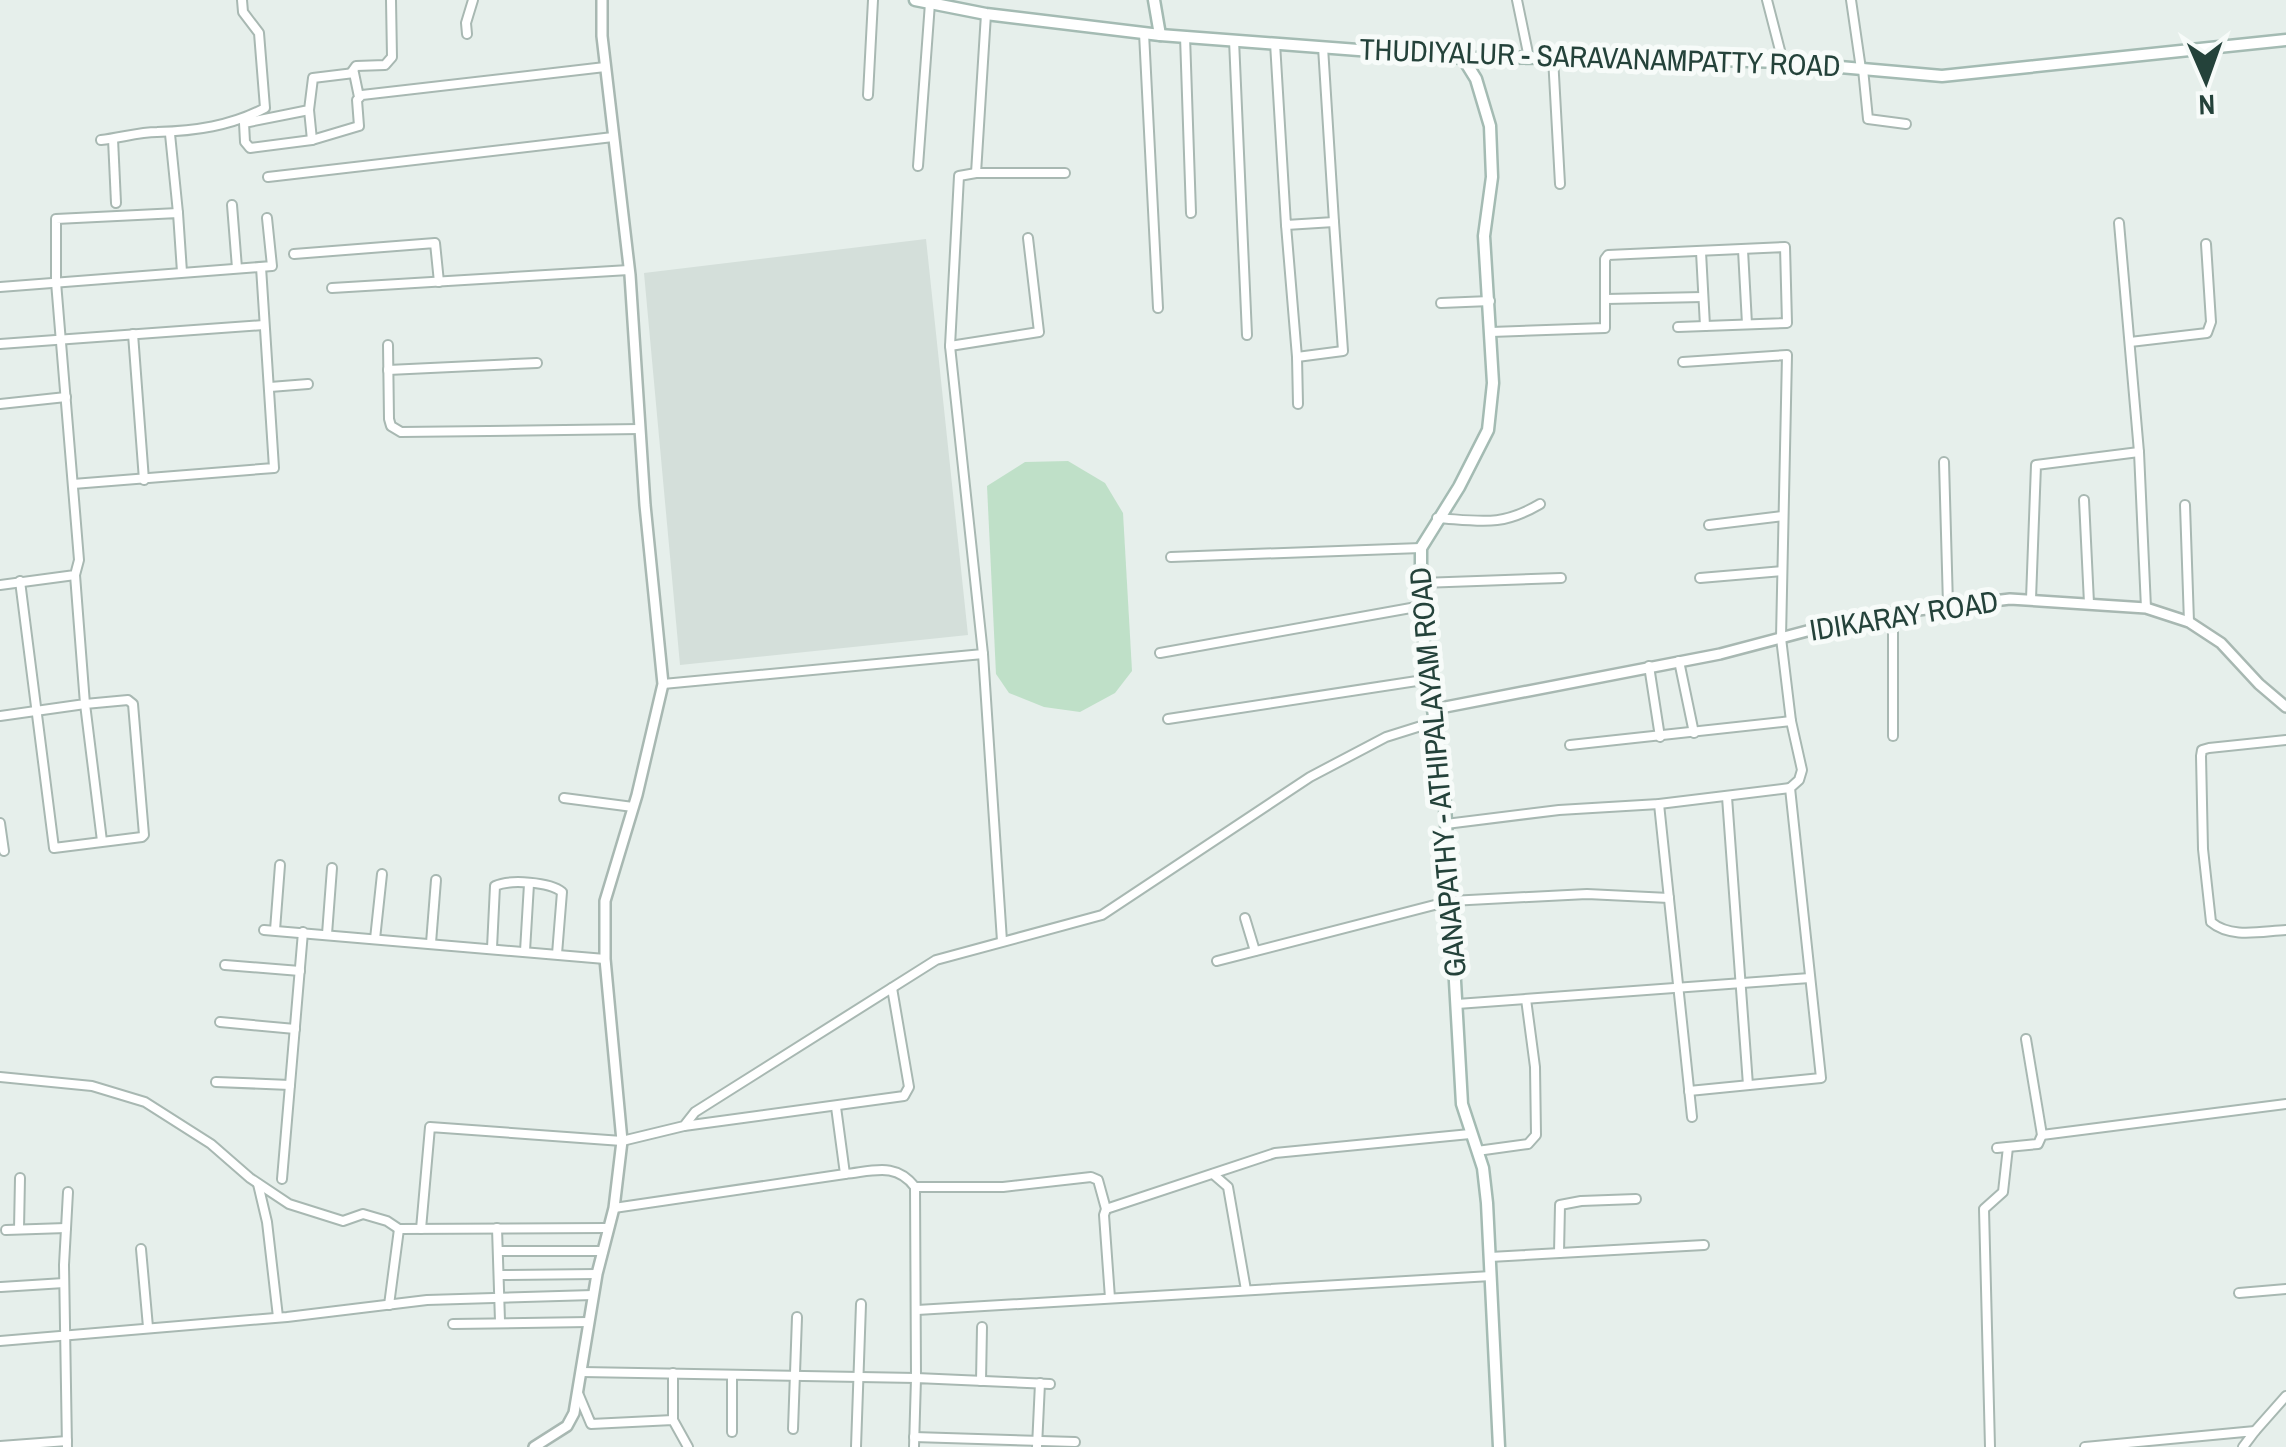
<svg xmlns="http://www.w3.org/2000/svg" width="2286" height="1447" font-family="'Archivo Narrow',sans-serif">
	<rect width="100%" height="100%" fill="#e6efeb"/>
	<path fill="#d4dfda" d="M 926,239 L 968,635 L 680,665 L 644,273 Z"/>
	<path fill="#bfe0c8" d="M 1068,461 L 1105,483 L 1123,513 L 1132,671 L 1115,693 L 1080,712 L 1044,707 L 1009,693 L 996,674 L 987,486 L 1025,462 Z"/>
	<g fill="none" stroke-linecap="round" stroke-linejoin="round">
		<defs>
			<g id="minor">
				<path d="M 1517,0 L 1529,58"/>
				<path d="M 1767,0 L 1783,62"/>
				<path d="M 1851,0 L 1861,69"/>
				<path d="M 1144,33 L 1158,308"/>
				<path d="M 467,34 L 466,23 L 473,0"/>
				<path d="M 1185,36 L 1191,213"/>
				<path d="M 1234,40 L 1247,335"/>
				<path d="M 1275,43 L 1286,225 L 1334,222 L 1323,47"/>
				<path d="M 1553,57 L 1560,184"/>
				<path d="M 1863,69 L 1868,119 L 1906,124"/>
				<path d="M 351,73 L 356,66 L 385,65 L 392,57 L 391,0"/>
				<path d="M 868,95 L 873,0"/>
				<path d="M 359,97 L 354,73 L 313,78 L 309,110 L 244,123 L 245,142 L 250,148 L 312,140 L 359,126 L 357,100 L 362,95 L 605,67"/>
				<path d="M 309,110 L 312,140"/>
				<path d="M 170,134 L 178,213"/>
				<path d="M 113,139 L 116,203"/>
				<path d="M 101,140 C 120,138 139,132 157,132 C 195,131 231,126 265,108 L 259,33 L 243,12 L 242,0"/>
				<path d="M 918,166 L 930,3"/>
				<path d="M 976,173 L 986,14"/>
				<path d="M 268,177 L 613,137"/>
				<path d="M 232,205 L 237,268"/>
				<path d="M 2119,223 L 2139,452 L 2146,608"/>
				<path d="M 1286,225 L 1297,357 L 1298,404"/>
				<path d="M 1743,250 L 1747,324"/>
				<path d="M 1701,252 L 1705,326"/>
				<path d="M 294,254 L 435,243 L 439,282"/>
				<path d="M 0,287 L 272,266 L 267,218"/>
				<path d="M 332,288 L 629,270"/>
				<path d="M 1606,299 L 1703,297"/>
				<path d="M 1441,303 L 1490,301"/>
				<path d="M 1491,332 L 1605,328 L 1605,259 L 1608,255 L 1785,247 L 1787,323 L 1678,327"/>
				<path d="M 133,334 L 144,480"/>
				<path d="M 2130,342 L 2207,333 L 2211,322 L 2206,244"/>
				<path d="M 0,344 L 264,325"/>
				<path d="M 388,345 L 389,419 L 391,426 L 401,432 L 640,429"/>
				<path d="M 950,346 L 1039,332 L 1028,238"/>
				<path d="M 1297,357 L 1343,351 L 1334,222"/>
				<path d="M 1683,362 L 1787,355 L 1781,638 L 1791,721 L 1802,770 L 1799,780 L 1790,788 L 1821,1078 L 1689,1091"/>
				<path d="M 388,370 L 537,363"/>
				<path d="M 270,387 L 308,384"/>
				<path d="M 0,404 L 66,397"/>
				<path d="M 1944,462 L 1948,605"/>
				<path d="M 73,484 L 274,468 L 261,267"/>
				<path d="M 2084,500 L 2089,603"/>
				<path d="M 2185,505 L 2189,622"/>
				<path d="M 1437,518 C 1481,521 1501,527 1540,504"/>
				<path d="M 1709,525 L 1783,516"/>
				<path d="M 1171,557 L 1421,548"/>
				<path d="M 1700,578 L 1782,571"/>
				<path d="M 20,581 L 54,848 L 142,837 L 144,835 L 133,704 L 128,700 L 85,704 L 102,841"/>
				<path d="M 1421,583 L 1561,578"/>
				<path d="M 0,585 L 75,575 L 79,560 L 56,282 L 56,219 L 178,213 L 182,272"/>
				<path d="M 2031,599 L 2036,465 L 2139,452"/>
				<path d="M 1893,612 L 1893,736"/>
				<path d="M 1160,653 L 1422,606"/>
				<path d="M 983,654 L 1002,941"/>
				<path d="M 1679,661 L 1694,733"/>
				<path d="M 1649,666 L 1660,737"/>
				<path d="M 663,684 L 983,654 L 950,346 L 959,176 L 976,173 L 1065,173"/>
				<path d="M 0,716 L 85,704 L 75,575"/>
				<path d="M 1168,719 L 1430,679"/>
				<path d="M 2286,740 L 2209,748 L 2202,750 L 2201,756 L 2203,849 L 2211,922 C 2231,939 2262,931 2286,930"/>
				<path d="M 1570,745 L 1791,721"/>
				<path d="M 1727,797 L 1748,1085"/>
				<path d="M 564,798 L 633,807"/>
				<path d="M 1659,804 L 1692,1117"/>
				<path d="M 0,823 L 4,851"/>
				<path d="M 1446,824 L 1559,810 L 1659,804 L 1790,788"/>
				<path d="M 1245,918 L 1255,951"/>
				<path d="M 264,930 L 605,959"/>
				<path d="M 275,930 L 280,865"/>
				<path d="M 327,934 L 332,868"/>
				<path d="M 375,939 L 382,874"/>
				<path d="M 431,943 L 436,880"/>
				<path d="M 492,948 L 495,886 C 510,879 550,882 562,892 L 557,954"/>
				<path d="M 525,951 L 529,884"/>
				<path d="M 1217,961 L 1450,901 L 1587,894 L 1669,898"/>
				<path d="M 225,965 L 300,971"/>
				<path d="M 1457,1004 L 1810,978"/>
				<path d="M 220,1022 L 295,1029"/>
				<path d="M 2026,1039 L 2042,1135"/>
				<path d="M 0,1077 L 92,1086 L 145,1102 L 211,1144 L 250,1178 L 289,1204 L 343,1221 L 363,1214 L 387,1221 L 399,1229 L 607,1228"/>
				<path d="M 216,1082 L 290,1085"/>
				<path d="M 684,1126 L 904,1096 L 909,1087 L 892,988"/>
				<path d="M 1997,1148 L 2038,1144 L 2042,1135 L 2286,1104"/>
				<path d="M 1477,1151 L 1528,1144 L 1536,1135 L 1535,1067 L 1526,999"/>
				<path d="M 1213,1174 L 1228,1187 L 1246,1290"/>
				<path d="M 282,1179 L 303,932"/>
				<path d="M 258,1184 L 267,1222 L 278,1317"/>
				<path d="M 915,1187 L 1003,1187 L 1091,1177 L 1098,1180 L 1106,1209 L 1104,1215 L 1110,1298"/>
				<path d="M 614,1208 L 845,1174 L 836,1107"/>
				<path d="M 1106,1209 L 1275,1153 L 1470,1134"/>
				<path d="M 497,1228 L 500,1321"/>
				<path d="M 19,1229 L 20,1178"/>
				<path d="M 421,1229 L 430,1127 L 622,1141 L 684,1126 L 695,1112 L 936,960 L 1102,915 L 1310,777 L 1386,737 L 1437,721"/>
				<path d="M 6,1230 L 66,1228"/>
				<path d="M 141,1249 L 148,1327"/>
				<path d="M 499,1251 L 603,1251"/>
				<path d="M 1559,1253 L 1560,1205 L 1581,1201 L 1636,1199"/>
				<path d="M 1490,1257 L 1704,1245"/>
				<path d="M 500,1275 L 597,1274"/>
				<path d="M 1,1287 L 64,1283"/>
				<path d="M 2239,1293 L 2286,1289"/>
				<path d="M 389,1305 L 399,1229"/>
				<path d="M 917,1310 L 1491,1276"/>
				<path d="M 453,1324 L 589,1322"/>
				<path d="M 0,1341 L 287,1317 L 427,1300 L 593,1295"/>
				<path d="M 582,1372 L 916,1378 L 915,1187 C 896,1162 874,1171 845,1174"/>
				<path d="M 673,1373 L 673,1420"/>
				<path d="M 981,1381 L 982,1327"/>
				<path d="M 578,1393 L 591,1424 L 673,1420 L 688,1447"/>
				<path d="M 793,1429 L 797,1317"/>
				<path d="M 2255,1431 L 2286,1396"/>
				<path d="M 732,1432 L 732,1375"/>
				<path d="M 914,1437 L 1075,1442"/>
				<path d="M 0,1446 L 67,1441"/>
				<path d="M 67,1447 L 64,1265 L 68,1192"/>
				<path d="M 856,1447 L 861,1304"/>
				<path d="M 914,1447 L 916,1378 L 1050,1384"/>
				<path d="M 1037,1447 L 1040,1383"/>
				<path d="M 1990,1447 L 1984,1209 L 2003,1192 L 2008,1147"/>
				<path d="M 2085,1447 L 2255,1431 L 2243,1447"/>
			</g>
			<g id="tertiary">
				<path d="M 1435,709 L 1720,654 L 1860,617 L 2010,599 L 2146,608 L 2189,622 L 2221,643 L 2259,684 L 2286,707"/>
				<path d="M 534,1447 L 567,1426 L 574,1413 L 597,1274 L 614,1208 L 622,1141 L 605,959 L 605,901 L 637,795 L 663,684 L 645,505 L 630,275 L 602,36 L 602,0"/>
			</g>
			<g id="secondary">
				<path d="M 915,0 L 986,14 L 1160,35 L 1463,58 L 1627,57 L 1783,62 L 1942,76 L 2286,40"/>
				<path d="M 1154,0 L 1160,35"/>
				<path d="M 1463,58 L 1476,79 L 1490,126 L 1492,177 L 1484,236 L 1493,383 L 1488,430 L 1459,487 L 1421,548 L 1421,592 L 1425,661 L 1443,771 L 1462,1104 L 1483,1168 L 1487,1203 L 1499,1447"/>
			</g>
		</defs>
		<use href="#minor" stroke="#a8b8b2" stroke-width="12"/>
		<use href="#tertiary" stroke="#a8b8b2" stroke-width="14"/>
		<use href="#secondary" stroke="#a4bbb3" stroke-width="15"/>
		<use href="#minor" stroke="#fff" stroke-width="8"/>
		<use href="#tertiary" stroke="#fff" stroke-width="9"/>
		<use href="#secondary" stroke="#fff" stroke-width="10"/>
	</g>
	<g text-anchor="middle" stroke-width="10" stroke-linejoin="round" paint-order="stroke">
		<g font-size="30" fill="#24423a" stroke="#f7fbf9">
			<text transform="translate(1600 58) rotate(2)" y="10">THUDIYALUR - SARAVANAMPATTY ROAD</text>
			<text transform="translate(1904 616) rotate(-9)" y="10">IDIKARAY ROAD</text>
			<text transform="translate(1438 772) rotate(-95)" y="10">GANAPATHY - ATHIPALAYAM ROAD</text>
		</g>
	</g>
	<g transform="translate(2206 80) rotate(178)" stroke="#f7fbf9" stroke-width="8" paint-order="stroke">
	<path d="M0-8L18 38L0 25L-18 38Z" fill="#24423a"/>
	<text y="-15" font-size="28" font-weight="bold" text-anchor="middle" fill="#24423a">N</text>
	</g>
</svg>
